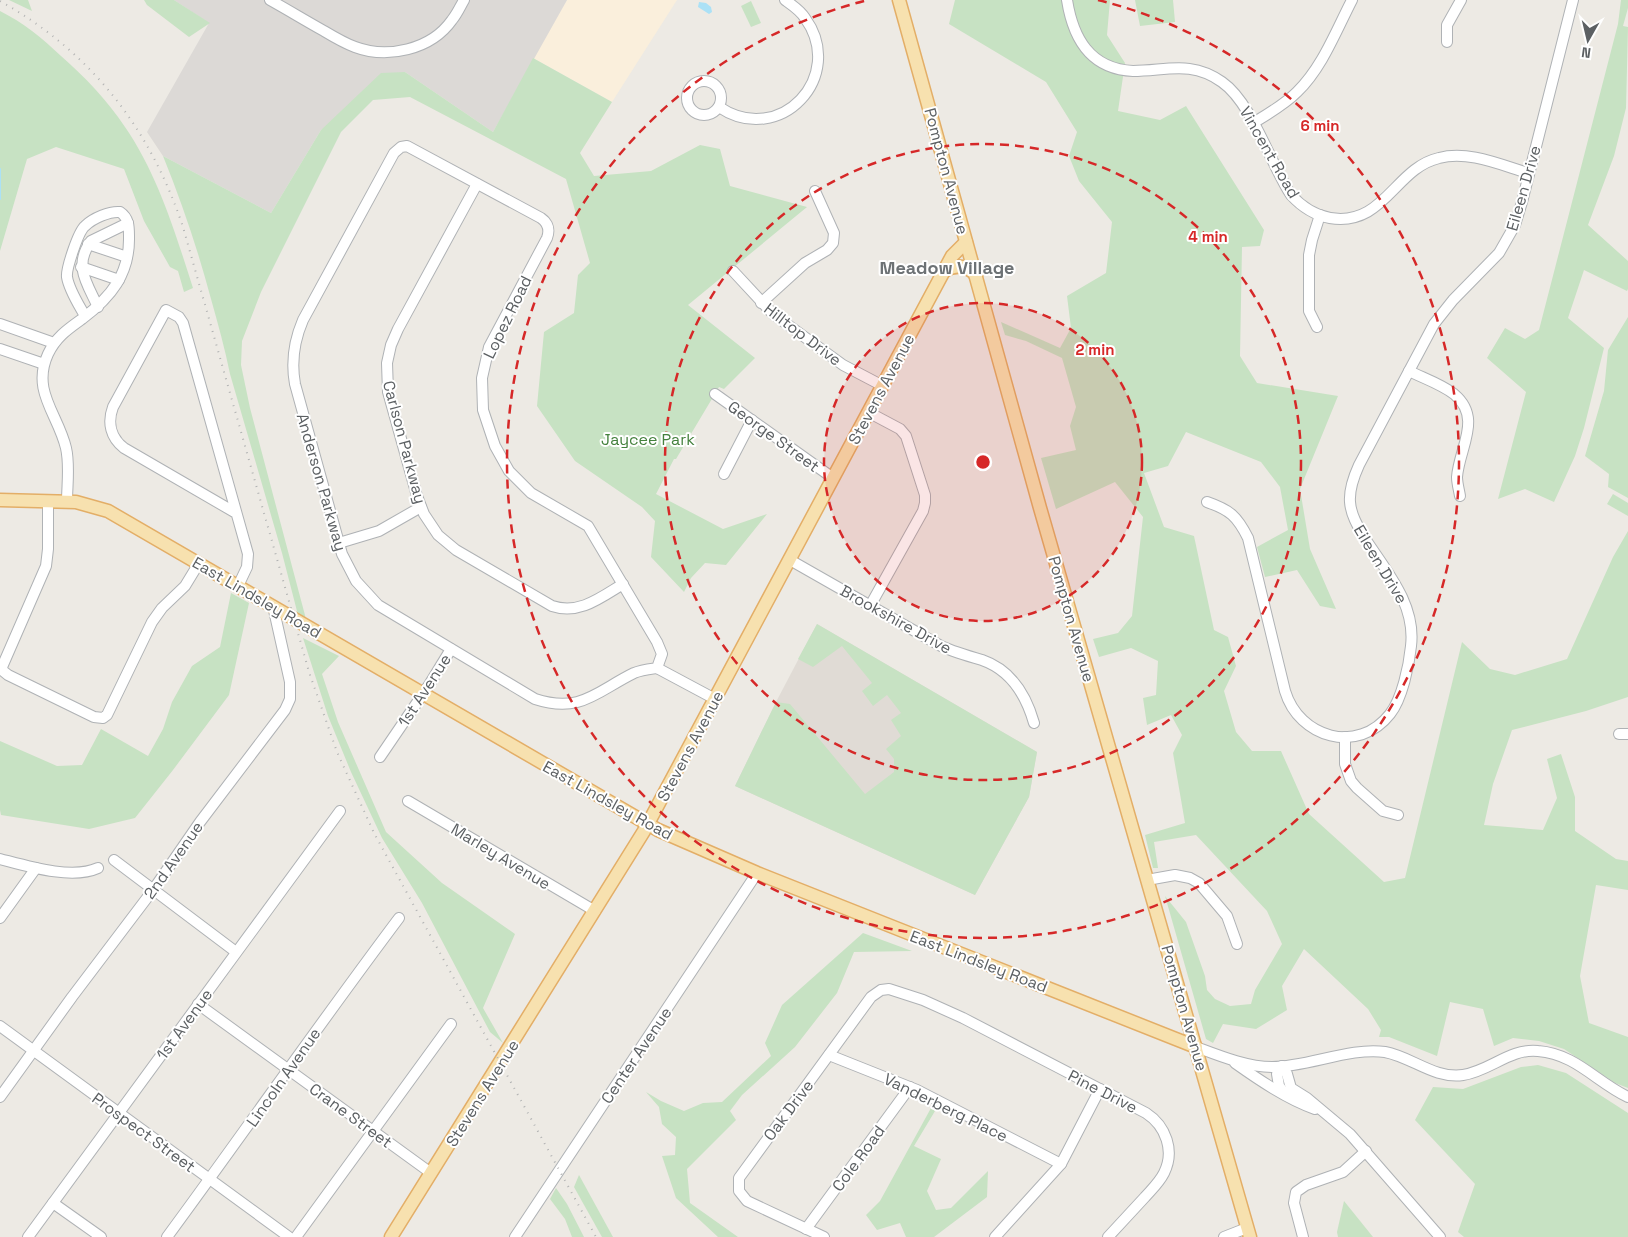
<svg xmlns="http://www.w3.org/2000/svg" width="1628" height="1237" font-family="'Space Grotesk',sans-serif">
	<rect width="100%" height="100%" fill="#edeae4"/>
	<path fill="#faefdc" d="M 567,0 L 677,0 L 612,102 L 533,58 Z"/>
	<path fill="#dcd9d6" d="M 174,0 L 567,0 L 493,132 L 405,72 L 321,130 L 271,213 L 163,156 L 147,132 L 209,23 Z"/>
	<path fill="#e0dbd5" d="M 817,624 L 1037,752 L 1029,797 L 975,895 L 735,786 L 776,702 Z"/>
	<g fill="#c7e2c3">
		<path d="M 9,0 L 28,0 L 32,11 Z"/>
		<path d="M 144,0 L 174,0 L 210,23 L 189,37 L 147,5 Z"/>
		<path d="M 955,0 L 1110,0 L 1107,35 L 1125,63 L 1118,111 L 1160,120 L 1186,106 L 1264,230 L 1260,246 L 1242,247 L 1240,356 L 1257,383 L 1338,396 L 1300,489 L 1310,549 L 1336,609 L 1320,606 L 1297,570 L 1265,577 L 1257,547 L 1288,530 L 1280,487 L 1261,462 L 1186,432 L 1168,466 L 1144,473 L 1164,527 L 1194,536 L 1214,630 L 1228,637 L 1236,666 L 1224,691 L 1236,732 L 1252,751 L 1281,751 L 1309,814 L 1384,882 L 1405,878 L 1462,642 L 1490,669 L 1515,675 L 1567,659 L 1613,557 L 1628,531 L 1628,697 L 1586,711 L 1512,730 L 1493,784 L 1484,825 L 1543,830 L 1557,798 L 1547,759 L 1561,754 L 1575,797 L 1575,831 L 1616,859 L 1628,861 L 1628,890 L 1596,885 L 1580,976 L 1589,1023 L 1628,1037 L 1628,1088 L 1615,1083 L 1564,1049 L 1539,1041 L 1513,1038 L 1494,1046 L 1483,1009 L 1450,1002 L 1437,1056 L 1389,1037 L 1379,1037 L 1381,1030 L 1368,1009 L 1304,949 L 1282,986 L 1287,1010 L 1256,1029 L 1223,1024 L 1213,1043 L 1206,1039 L 1165,896 L 1186,922 L 1205,976 L 1207,990 L 1215,999 L 1230,1006 L 1251,1004 L 1255,990 L 1282,944 L 1267,911 L 1196,835 L 1154,842 L 1158,868 L 1153,868 L 1145,835 L 1185,823 L 1173,753 L 1182,735 L 1171,715 L 1147,725 L 1143,698 L 1156,695 L 1158,661 L 1131,648 L 1099,657 L 1093,639 L 1118,633 L 1132,616 L 1143,517 L 1115,482 L 1056,509 L 1041,458 L 1076,450 L 1070,426 L 1076,407 L 1062,358 L 1026,341 L 1005,335 L 1001,322 L 1060,348 L 1071,328 L 1067,296 L 1106,273 L 1112,222 L 1079,181 L 1069,156 L 1077,132 L 1046,82 L 949,24 Z"/>
		<path d="M 1135,0 L 1173,0 L 1175,22 L 1140,26 Z"/>
		<path d="M 1621,0 L 1628,0 L 1628,8 L 1623,26 L 1628,27 L 1626,108 L 1614,156 L 1588,225 L 1628,261 L 1628,289 L 1627,291 L 1584,270 L 1568,318 L 1604,348 L 1584,428 L 1575,456 L 1554,502 L 1525,489 L 1498,499 L 1526,392 L 1487,358 L 1505,328 L 1525,339 L 1539,330 L 1618,24 Z"/>
		<path d="M 751,1 L 761,23 L 751,27 L 741,6 Z"/>
		<path d="M 0,11 C 24,23 42,38 61,56 C 85,77 107,100 125,127 C 158,175 175,232 193,288 L 184,292 L 178,271 L 170,267 L 144,221 L 124,169 L 56,147 L 27,159 L 0,251 Z"/>
		<path d="M 533,58 L 612,102 L 580,153 L 594,176 L 651,171 L 700,145 L 720,149 L 730,186 L 807,207 L 688,305 L 755,358 L 724,389 L 719,387 L 676,459 L 674,459 L 656,494 L 723,529 L 767,514 L 726,565 L 705,563 L 691,578 L 684,592 L 651,557 L 655,521 L 642,507 L 575,461 L 537,406 L 544,332 L 574,313 L 578,275 L 590,263 L 566,179 L 410,97 L 373,100 L 341,132 L 261,292 L 242,341 L 241,365 L 250,408 L 306,619 L 298,615 L 282,553 L 230,374 C 225,349 218,324 211,299 C 198,250 182,203 163,156 L 271,213 L 321,130 L 381,73 L 405,72 L 493,132 Z"/>
		<path d="M 1628,317 L 1628,498 L 1608,487 L 1609,474 L 1585,456 L 1604,391 L 1608,350 Z"/>
		<path d="M 1613,494 L 1628,503 L 1628,516 L 1607,504 Z"/>
		<path d="M 231,593 L 249,603 L 229,695 L 173,770 L 135,818 L 89,829 L 1,815 L 0,810 L 0,741 L 57,766 L 82,765 L 101,729 L 148,756 L 163,729 L 172,702 L 192,666 L 220,647 Z"/>
		<path d="M 817,624 L 1037,752 L 1029,797 L 975,895 L 735,786 L 776,702 L 790,704 L 865,794 L 894,772 L 894,759 L 886,749 L 901,736 L 891,720 L 901,713 L 887,695 L 873,706 L 862,691 L 872,683 L 842,646 L 813,667 L 798,659 Z"/>
		<path d="M 303,638 L 339,656 L 322,674 L 338,722 L 386,832 L 442,883 L 515,934 L 483,1008 L 503,1043 L 490,1032 L 422,903 L 382,838 L 351,772 L 328,716 Z"/>
		<path d="M 863,933 L 912,951 L 854,952 L 837,993 L 795,1047 L 742,1095 L 730,1111 L 736,1120 L 687,1169 L 690,1203 L 738,1237 L 718,1237 L 676,1198 L 662,1156 L 675,1155 L 676,1137 L 662,1124 L 659,1107 L 646,1092 L 661,1101 L 684,1111 L 703,1103 L 722,1102 L 771,1056 L 765,1043 L 782,1005 Z"/>
		<path d="M 1538,1065 L 1566,1073 L 1628,1113 L 1628,1237 L 1464,1237 L 1458,1232 L 1475,1184 L 1415,1120 L 1433,1087 L 1463,1089 L 1521,1067 Z"/>
		<path d="M 931,1108 L 935,1111 L 914,1146 L 941,1159 L 927,1191 L 936,1210 L 951,1208 L 988,1171 L 987,1197 L 934,1237 L 906,1237 L 900,1223 L 877,1230 L 866,1215 L 880,1201 Z"/>
		<path d="M 579,1175 L 613,1237 L 602,1237 L 574,1187 Z"/>
		<path d="M 556,1188 L 567,1204 L 584,1237 L 572,1237 L 565,1219 L 550,1199 Z"/>
		<path d="M 1344,1201 L 1373,1237 L 1338,1237 L 1337,1232 Z"/>
	</g>
	<path fill="#abe1f6" d="M 699,2 L 706,3 L 711,7 L 712,12 L 709,14 L 698,7 Z"/>
	<g fill="none" stroke-linecap="round" stroke-linejoin="round">
		<path stroke="#abe1f6" stroke-width="2" d="M 0,169 L 0,199"/>
		<defs>
			<g id="minor">
				<path d="M 270,0 C 288,10 306,21 324,31 C 334,37 344,43 355,47 C 387,59 431,50 452,20 C 457,14 460,7 464,0"/>
				<path d="M 1067,0 C 1073,38 1090,69 1133,71 C 1166,71 1191,60 1222,82 C 1252,103 1270,163 1291,195 C 1302,207 1314,215 1330,218 C 1384,227 1395,168 1439,158 C 1468,150 1501,165 1528,173"/>
				<path d="M 1447,42 L 1447,25 L 1461,0"/>
				<circle cx="704" cy="98" r="17"/>
				<path d="M 719,107 C 780,148 847,76 805,18 C 800,10 792,5 785,0"/>
				<path d="M 1253,123 C 1268,114 1284,105 1297,92 C 1322,68 1336,31 1352,0"/>
				<path d="M 407,146 L 541,218 C 548,223 550,230 547,238 L 489,347 L 482,378 L 483,410 L 495,446 L 509,471 L 531,493 L 588,526 L 657,642 L 662,654 L 657,668 C 650,669 641,670 634,673 C 597,691 581,714 535,699 L 378,605 L 356,581 L 342,554 L 295,384 C 291,362 294,341 303,320 L 394,153 L 401,147 Z"/>
				<path d="M 477,184 L 398,329 L 391,345 L 387,363 L 388,392 L 417,496 L 424,514 L 438,535 L 456,550 L 552,606 C 579,615 600,598 623,584"/>
				<path d="M 88,244 L 127,257"/>
				<path d="M 81,267 L 119,280"/>
				<path d="M 733,271 L 773,314 L 843,365 L 883,386"/>
				<path d="M 761,303 L 805,263 L 827,250 L 833,243 L 834,233 L 815,191"/>
				<path d="M 98,307 C 87,283 73,266 91,241 L 128,223"/>
				<path d="M 0,324 L 54,343"/>
				<path d="M 1317,327 L 1309,311 L 1309,255 L 1312,240 L 1320,215"/>
				<path d="M 0,349 L 44,364"/>
				<path d="M 1409,371 C 1423,378 1441,384 1454,394 C 1483,418 1459,448 1457,477 C 1457,483 1459,490 1460,496"/>
				<path d="M 715,394 L 833,478"/>
				<path d="M 868,412 L 900,429 L 906,436 L 925,495 L 925,503 L 923,511 L 870,606"/>
				<path d="M 724,474 L 752,420"/>
				<path d="M 48,501 L 48,549 L 46,566 L 2,667 L 3,671 L 8,675 L 94,717 L 103,718 L 107,715 L 152,622 L 162,608 L 185,586 L 199,563"/>
				<path d="M 67,502 C 67,485 70,465 66,448 C 58,414 31,391 48,354 C 56,337 68,329 82,319 C 111,297 130,274 129,236 C 129,227 129,218 120,212 C 110,211 93,218 85,226 C 78,232 66,269 67,277 C 69,290 79,305 85,316"/>
				<path d="M 1207,502 C 1230,510 1237,516 1248,538 L 1285,691 C 1299,738 1358,755 1390,714 C 1402,699 1409,666 1411,646 C 1416,605 1387,572 1366,540 C 1359,528 1351,516 1350,502 C 1349,489 1354,476 1359,465 L 1434,324 L 1453,300 L 1499,253 L 1515,225 L 1522,202 L 1573,0"/>
				<path d="M 236,513 L 124,448 C 111,438 107,423 113,407 L 166,310 L 179,317 L 183,323 L 248,554 L 247,567 L 238,586"/>
				<path d="M 339,543 L 379,531 L 421,507"/>
				<path d="M 790,560 L 941,646 C 954,652 968,656 982,660 C 1011,670 1026,695 1034,723"/>
				<path d="M 657,668 L 715,699"/>
				<path d="M 1619,734 L 1628,734"/>
				<path d="M 1345,737 L 1345,764 L 1351,781 L 1357,788 L 1383,811 L 1398,815"/>
				<path d="M 380,757 L 429,685 L 451,649"/>
				<path d="M 408,801 L 595,911"/>
				<path d="M 0,859 C 27,866 72,880 98,868"/>
				<path d="M 114,860 L 236,952"/>
				<path d="M 1147,880 L 1175,875 L 1190,878 L 1199,883 L 1227,916 L 1237,944"/>
				<path d="M 0,918 L 36,868"/>
				<path d="M 198,1004 L 431,1173"/>
				<path d="M 0,1026 L 289,1237"/>
				<path d="M 1196,1047 C 1220,1056 1247,1067 1272,1067 C 1308,1067 1350,1047 1385,1052 C 1412,1057 1434,1079 1463,1075 C 1490,1071 1510,1048 1538,1051 C 1576,1054 1596,1082 1628,1097"/>
				<path d="M 829,1055 L 917,1090 L 1061,1164"/>
				<path d="M 1235,1063 C 1259,1080 1287,1099 1315,1109"/>
				<path d="M 1282,1066 L 1287,1074 L 1291,1088 L 1307,1098 L 1350,1134 L 1440,1237"/>
				<path d="M 1282,1066 L 1277,1074 L 1279,1086 L 1285,1094"/>
				<path d="M 0,1097 L 72,997 L 153,890 L 200,822 L 285,710 L 290,699 L 290,682 L 273,606"/>
				<path d="M 53,1203 L 101,1237"/>
				<path d="M 806,1229 L 910,1087"/>
				<path d="M 28,1237 L 340,811"/>
				<path d="M 167,1237 C 245,1131 320,1023 399,918"/>
				<path d="M 296,1237 L 451,1024"/>
				<path d="M 515,1237 L 757,873"/>
				<path d="M 824,1237 L 747,1201 L 739,1191 L 739,1178 L 871,997 L 881,990 L 889,989 L 923,1000 L 963,1018 L 1146,1113 C 1166,1126 1175,1151 1164,1173 C 1159,1183 1151,1190 1145,1197 C 1133,1210 1120,1224 1108,1237"/>
				<path d="M 995,1237 L 1061,1164 L 1100,1089"/>
				<path d="M 1224,1237 L 1247,1228"/>
				<path d="M 1303,1237 L 1294,1203 L 1296,1192 L 1306,1185 L 1343,1172 L 1366,1151"/>
			</g>
			<g id="major">
				<path d="M 899,0 L 1040,508 L 1250,1237"/>
				<path d="M 944,271 C 956,264 967,265 976,275"/>
				<path d="M 0,500 L 76,502 L 108,511 L 658,830 L 757,873 L 1196,1047"/>
				<path d="M 391,1237 L 644,831 L 952,256 L 966,242"/>
			</g>
		</defs>
		<use href="#minor" stroke="#afb2b5" stroke-width="12"/>
		<use href="#major" stroke="#e3ae67" stroke-width="15"/>
		<use href="#minor" stroke="#fff" stroke-width="10"/>
		<use href="#major" stroke="#f7e1af" stroke-width="12"/>
		<path stroke="#b2b3b3" stroke-width="2" stroke-dasharray="1 6" stroke-linecap="butt" d="M 0,1 C 91,52 150,128 183,227 L 309,672 L 337,752 L 374,833 L 596,1237"/>
	</g>
	<circle cx="983" cy="462" r="159" fill="#d62828" fill-opacity=".12"/>
	<g fill="none" stroke="#d62828" stroke-width="2.5" stroke-dasharray="9 6">
		<circle cx="983" cy="462" r="159"/>
		<circle cx="983" cy="462" r="318"/>
		<path d="M1098 0A476 476 0 1 1 868 0"/>
	</g>
	<g text-anchor="middle" stroke-width="4" stroke-linejoin="round" paint-order="stroke">
		<g font-size="16" fill="#5c6063" stroke="#fff">
			<text transform="translate(1270 152) rotate(60)" y="6">Vincent Road</text>
			<text transform="translate(947 171) rotate(75)" y="6">Pompton Avenue</text>
			<text transform="translate(1523 188) rotate(-74)" y="6">Eileen Drive</text>
			<text transform="translate(507 317) rotate(-64)" y="6">Lopez Road</text>
			<text transform="translate(803 334) rotate(37)" y="6">Hilltop Drive</text>
			<text transform="translate(881 389) rotate(-62)" y="6">Stevens Avenue</text>
			<text transform="translate(774 436) rotate(36)" y="6">George Street</text>
			<text transform="translate(405 442) rotate(75)" y="6">Carlson Parkway</text>
			<text transform="translate(322 482) rotate(74)" y="6">Anderson Parkway</text>
			<text transform="translate(1381 564) rotate(59)" y="6">Eileen Drive</text>
			<text transform="translate(257 597) rotate(30)" y="6">East Lindsley Road</text>
			<text transform="translate(896 619) rotate(29)" y="6">Brookshire Drive</text>
			<text transform="translate(1072 619) rotate(74)" y="6">Pompton Avenue</text>
			<text transform="translate(424 690) rotate(-57)" y="6">1st Avenue</text>
			<text transform="translate(690 746) rotate(-62)" y="6">Stevens Avenue</text>
			<text transform="translate(608 800) rotate(29)" y="6">East Lindsley Road</text>
			<text transform="translate(501 856) rotate(31)" y="6">Marley Avenue</text>
			<text transform="translate(173 860) rotate(-55)" y="6">2nd Avenue</text>
			<text transform="translate(979 961) rotate(21)" y="6">East Lindsley Road</text>
			<text transform="translate(1185 1008) rotate(74)" y="6">Pompton Avenue</text>
			<text transform="translate(184 1024) rotate(-54)" y="6">1st Avenue</text>
			<text transform="translate(636 1055) rotate(-56)" y="6">Center Avenue</text>
			<text transform="translate(283 1077) rotate(-55)" y="6">Lincoln Avenue</text>
			<text transform="translate(1103 1091) rotate(27)" y="6">Pine Drive</text>
			<text transform="translate(482 1093) rotate(-58)" y="6">Stevens Avenue</text>
			<text transform="translate(946 1107) rotate(26)" y="6">Vanderberg Place</text>
			<text transform="translate(788 1110) rotate(-53)" y="6">Oak Drive</text>
			<text transform="translate(351 1115) rotate(36)" y="6">Crane Street</text>
			<text transform="translate(144 1132) rotate(36)" y="6">Prospect Street</text>
			<text transform="translate(858 1158) rotate(-54)" y="6">Cole Road</text>
		</g>
		<g font-size="16" fill="#44813d" stroke="#fff">
			<text x="648" y="445">Jaycee Park</text>
		</g>
		<g font-size="18" font-weight="bold" fill="#6d7275" stroke="#fff">
			<text x="947" y="274">Meadow Village</text>
		</g>
	</g>
	<circle cx="983" cy="462" r="8" fill="#d62828" stroke="#fff" stroke-width="2.5"/>
	<g font-size="15" text-anchor="middle" font-weight="bold" fill="#d62828" stroke="#fff" stroke-width="4" stroke-linejoin="round" paint-order="stroke">
		<text x="1320" y="131">6 min</text>
		<text x="1208" y="242">4 min</text>
		<text x="1095" y="355">2 min</text>
	</g>
	<g transform="translate(1588 40) rotate(188)" stroke="#ffffff" stroke-width="4" paint-order="stroke">
	<path d="M0-4L9 19L0 12L-9 19Z" fill="#5c6063"/>
	<text y="-8" font-size="14" font-weight="bold" text-anchor="middle" fill="#5c6063">N</text>
	</g>
</svg>
